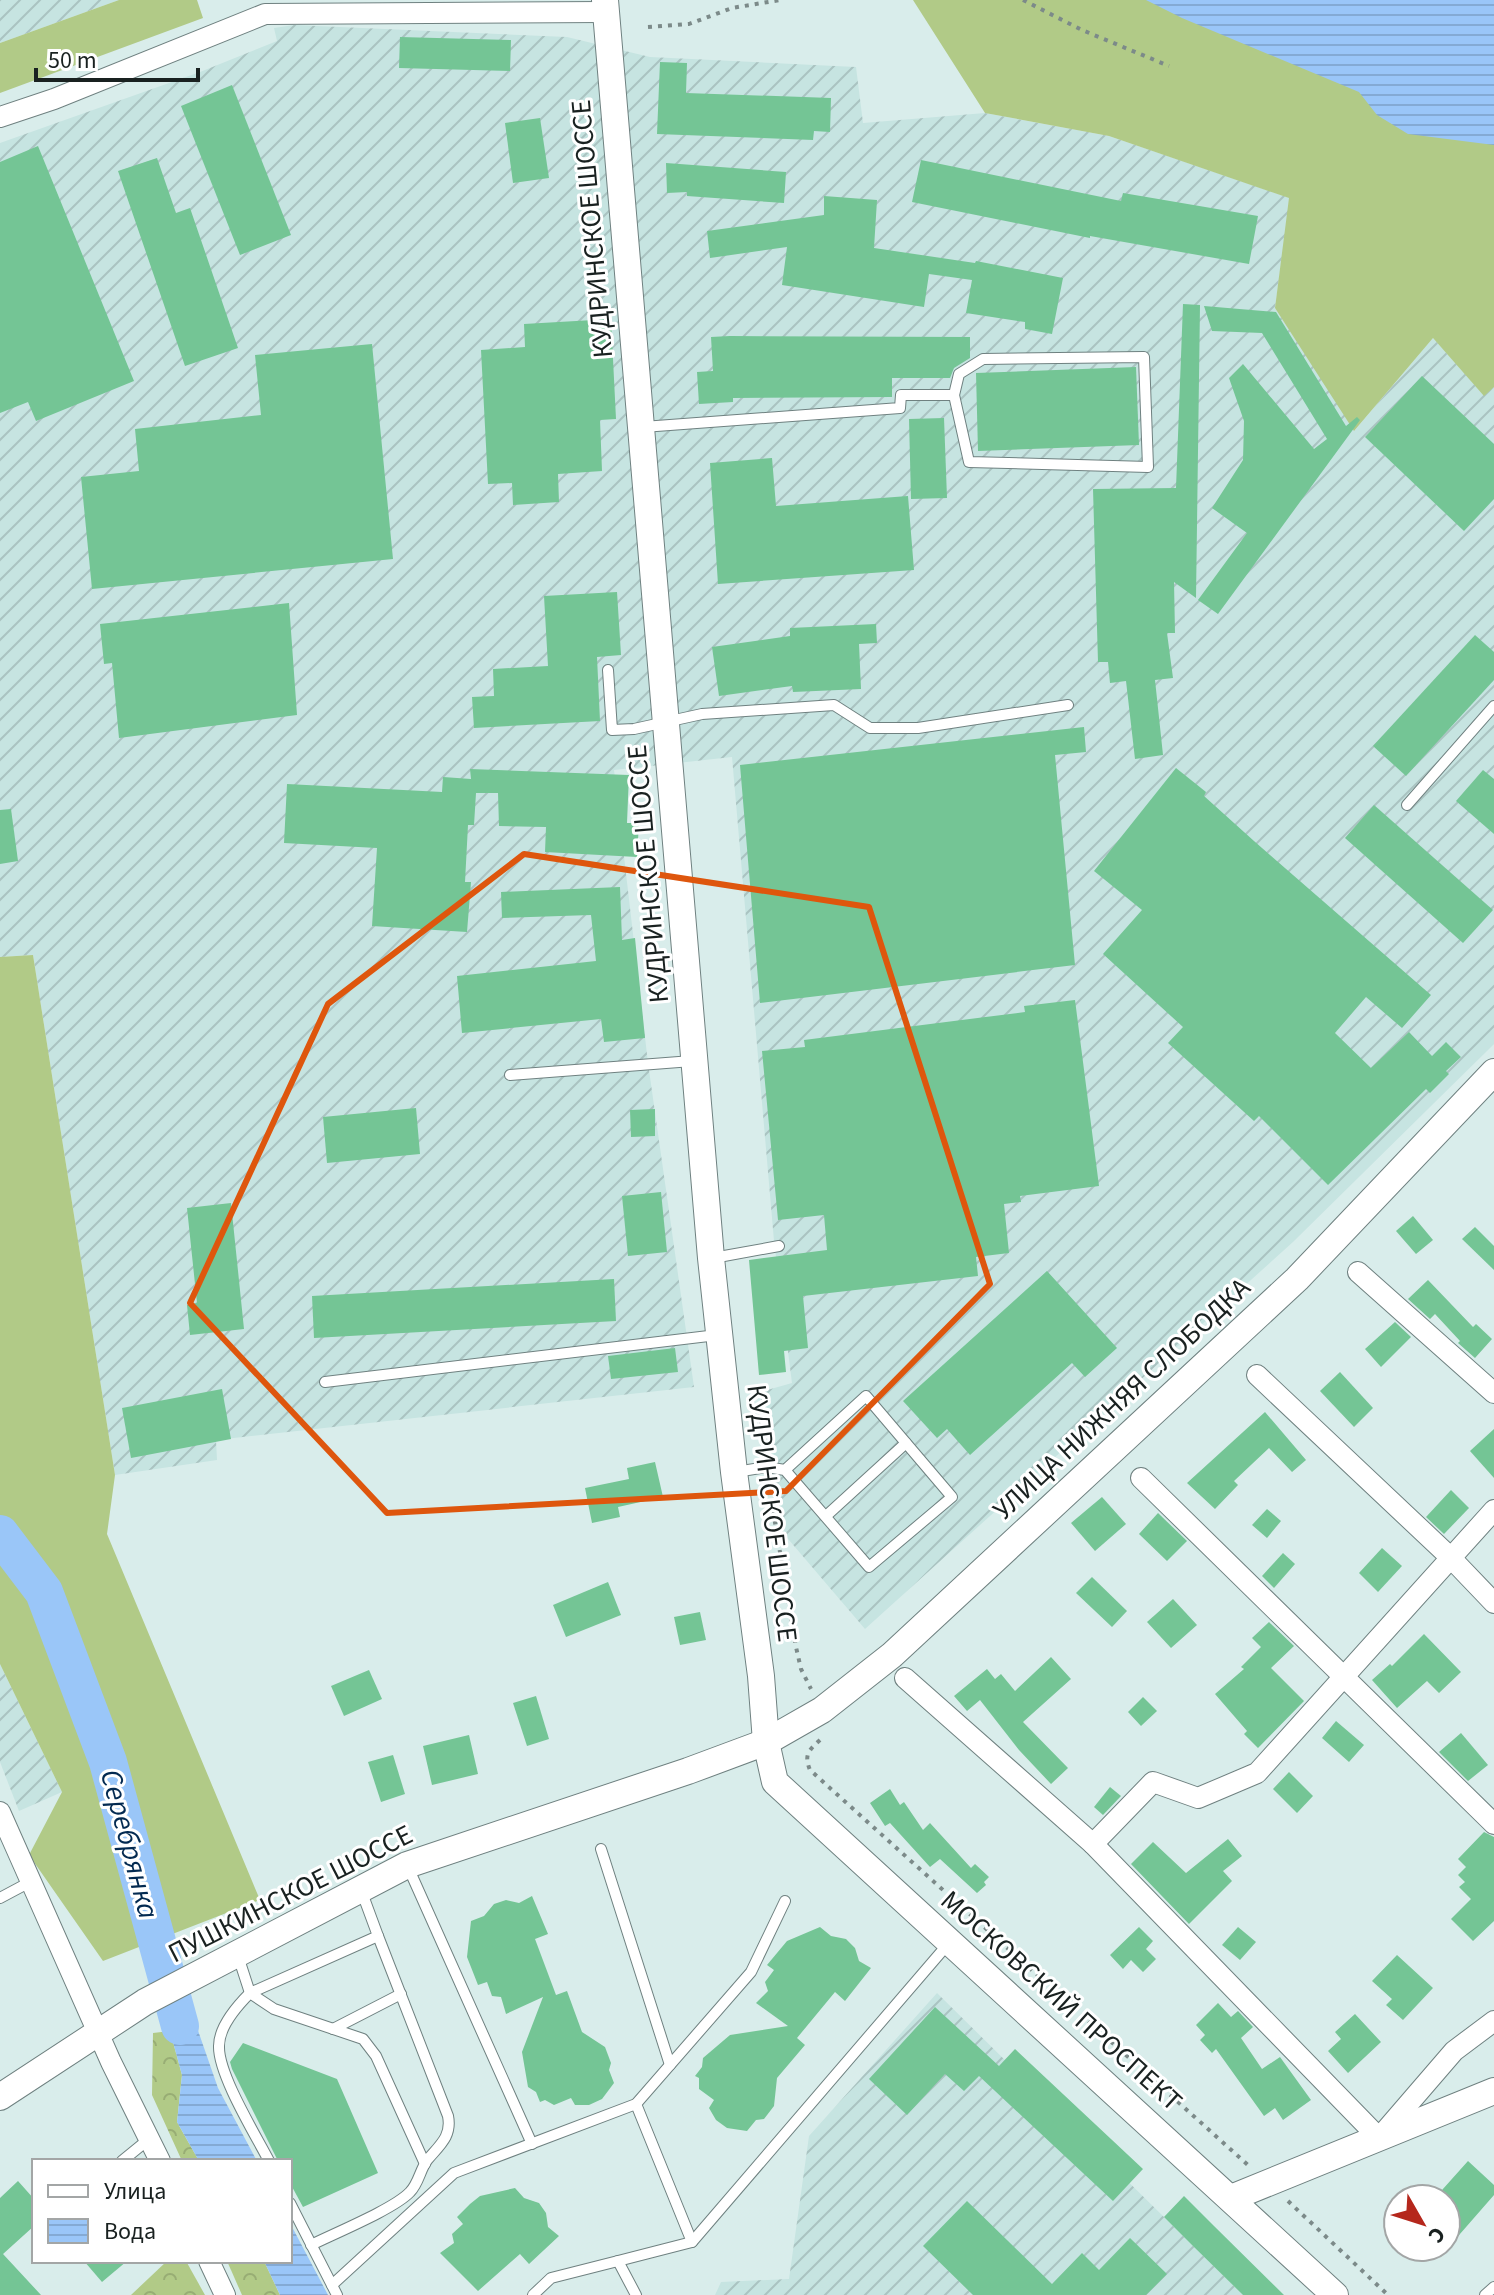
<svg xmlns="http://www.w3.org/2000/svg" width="1494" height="2295" font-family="'Source Sans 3',sans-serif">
	<defs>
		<pattern id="industrial-furrows" width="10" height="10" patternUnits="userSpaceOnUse" patternTransform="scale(2)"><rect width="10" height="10" fill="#c6e4e1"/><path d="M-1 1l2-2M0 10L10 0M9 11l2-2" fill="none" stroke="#aac3c1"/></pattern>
		<pattern id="forest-crowns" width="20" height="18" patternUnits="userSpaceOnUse" patternTransform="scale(2)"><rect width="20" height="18" fill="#b1ca87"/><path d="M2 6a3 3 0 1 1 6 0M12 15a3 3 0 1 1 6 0" fill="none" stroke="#98ad74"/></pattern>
		<pattern id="water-rules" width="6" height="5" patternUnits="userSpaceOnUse" patternTransform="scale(2)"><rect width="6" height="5" fill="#9ac6f8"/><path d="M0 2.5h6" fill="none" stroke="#84aad4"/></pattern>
	</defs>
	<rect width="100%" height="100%" fill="#d9edeb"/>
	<g fill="url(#industrial-furrows)">
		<path d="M 0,0 L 119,0 L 0,43 Z"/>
		<path d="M 294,25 L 567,37 L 650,57 L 856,67 L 863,123 L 985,113 L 1109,136 L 1290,198 L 1275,308 L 1355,430 L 1433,338 L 1484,395 L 1494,387 L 1494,1044 L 1293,1242 L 865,1629 L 777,1526 L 760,1392 L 792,1383 L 774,1241 L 732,757 L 614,770 L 648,1063 L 694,1387 L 216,1440 L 217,1460 L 115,1475 L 33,955 L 0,957 L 0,143 L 200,72 L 277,41 L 274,28 Z"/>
		<path d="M 0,1664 L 62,1792 L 19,1811 L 0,1762 Z"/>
		<path d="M 937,1993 L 1243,2295 L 715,2295 L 721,2282 L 789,2279 L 809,2136 Z"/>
	</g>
	<g fill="#b1ca87">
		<path d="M 119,0 L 197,0 L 203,18 L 0,93 L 0,43 Z"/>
		<path d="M 913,0 L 1494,0 L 1494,387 L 1484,396 L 1433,338 L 1354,431 L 1275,308 L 1289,198 L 1109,136 L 985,113 Z"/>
		<path d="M 33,955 L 115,1475 L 107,1534 L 260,1900 L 103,1961 L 29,1855 L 62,1792 L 0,1664 L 0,957 Z"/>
	</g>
	<g fill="url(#forest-crowns)">
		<path d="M 170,2031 L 182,2075 L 177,2122 L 199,2161 L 182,2161 L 152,2095 L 153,2033 Z"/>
		<path d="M 167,2261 L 186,2261 L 205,2295 L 131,2295 Z"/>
		<path d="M 227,2261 L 264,2261 L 280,2295 L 242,2295 Z"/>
	</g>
	<g fill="url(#water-rules)">
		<path d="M 1146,0 L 1494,0 L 1494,145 L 1408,134 L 1377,115 L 1359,92 L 1182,18 Z"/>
		<path d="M 186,1996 L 218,2088 L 257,2161 L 199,2161 L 177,2122 L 182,2075 L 170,2031 L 155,2003 Z"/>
		<path d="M 290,2223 L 328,2295 L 280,2295 L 264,2261 L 290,2261 Z"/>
	</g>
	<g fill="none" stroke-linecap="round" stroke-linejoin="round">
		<path stroke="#9ac6f8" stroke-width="38" d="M 0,1534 L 44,1592 L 108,1762 L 180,2026"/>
	</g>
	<g fill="#74c595">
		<path d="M 400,37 L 511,40 L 510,71 L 399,68 Z"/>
		<path d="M 660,62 L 687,63 L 686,93 L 831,98 L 830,132 L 814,131 L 813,140 L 657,134 Z"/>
		<path d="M 232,85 L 291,235 L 240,255 L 181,106 Z"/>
		<path d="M 540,118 L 549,178 L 513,183 L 505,123 Z"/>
		<path d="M 38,146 L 134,381 L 36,421 L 28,402 L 0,413 L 0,162 Z"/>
		<path d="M 157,158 L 176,213 L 190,208 L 238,348 L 185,366 L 118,171 Z"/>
		<path d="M 921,160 L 1121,201 L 1123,193 L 1258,216 L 1249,264 L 1090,236 L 1090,238 L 912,202 Z"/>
		<path d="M 666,163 L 786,172 L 784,203 L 687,196 L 687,192 L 667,193 Z"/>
		<path d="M 824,196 L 877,200 L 874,248 L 975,263 L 976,261 L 1063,278 L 1052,334 L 1025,329 L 1025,322 L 966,313 L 972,280 L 929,274 L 924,307 L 782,285 L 787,247 L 710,258 L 707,231 L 824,215 Z"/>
		<path d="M 1183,304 L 1200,305 L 1196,598 L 1174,582 L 1175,633 L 1167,633 L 1173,678 L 1155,680 L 1163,755 L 1135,759 L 1126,681 L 1110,683 L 1108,662 L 1098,662 L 1093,489 L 1176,488 Z"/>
		<path d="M 1204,306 L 1276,312 L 1346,426 L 1357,417 L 1360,420 L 1218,614 L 1198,600 L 1247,533 L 1212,508 L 1243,460 L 1244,421 L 1229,378 L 1243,364 L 1314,449 L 1327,439 L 1262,333 L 1212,331 Z"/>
		<path d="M 611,319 L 616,419 L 600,420 L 602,471 L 558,474 L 559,502 L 513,505 L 512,483 L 488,484 L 481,350 L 525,347 L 524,324 Z"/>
		<path d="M 730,336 L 970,337 L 970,358 L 954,368 L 950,378 L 892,378 L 892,397 L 733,398 L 733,402 L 699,404 L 697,372 L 713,371 L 711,337 Z"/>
		<path d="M 372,344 L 393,559 L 92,589 L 81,477 L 139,471 L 135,429 L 261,415 L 255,355 Z"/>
		<path d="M 1136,367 L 1139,445 L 978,451 L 976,373 Z"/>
		<path d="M 1422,376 L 1494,444 L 1494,499 L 1464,531 L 1365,437 Z"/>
		<path d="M 944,418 L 947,498 L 911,499 L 909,419 Z"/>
		<path d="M 772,458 L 776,506 L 908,496 L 914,570 L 718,584 L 710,463 Z"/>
		<path d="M 617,592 L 621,655 L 597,657 L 600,721 L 474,728 L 472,697 L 494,696 L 493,669 L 548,666 L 544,596 Z"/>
		<path d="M 289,603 L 297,715 L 119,738 L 112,663 L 104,664 L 100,624 Z"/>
		<path d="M 876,624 L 877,643 L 859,644 L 861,689 L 793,692 L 792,686 L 719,696 L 712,647 L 790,636 L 790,628 Z"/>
		<path d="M 1475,635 L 1494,652 L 1494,680 L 1406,776 L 1373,746 Z"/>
		<path d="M 1084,727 L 1086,752 L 1055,755 L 1075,965 L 760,1003 L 740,765 Z"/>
		<path d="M 1176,768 L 1206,792 L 1204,796 L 1254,841 L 1431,995 L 1402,1028 L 1366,997 L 1335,1033 L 1371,1068 L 1409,1032 L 1432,1056 L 1446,1042 L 1461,1057 L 1446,1071 L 1449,1074 L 1430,1093 L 1426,1089 L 1328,1185 L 1259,1116 L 1254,1121 L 1168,1043 L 1183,1027 L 1103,954 L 1142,910 L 1094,871 Z"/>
		<path d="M 470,769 L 629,775 L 627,823 L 639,823 L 637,857 L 545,852 L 546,827 L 499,826 L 498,793 L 476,793 L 474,825 L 468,825 L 465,882 L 471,882 L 467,932 L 372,926 L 377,848 L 284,843 L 287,784 L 442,792 L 443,777 L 471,779 Z"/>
		<path d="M 1483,770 L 1494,779 L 1494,834 L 1456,801 Z"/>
		<path d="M 1374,805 L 1493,910 L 1463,943 L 1345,838 Z"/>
		<path d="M 11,809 L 18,861 L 0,864 L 0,810 Z"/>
		<path d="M 620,887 L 622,940 L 635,938 L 645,1038 L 604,1042 L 601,1019 L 462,1033 L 457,976 L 596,961 L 591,915 L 502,918 L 501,892 Z"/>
		<path d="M 1075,1000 L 1099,1186 L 1020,1196 L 1021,1202 L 1004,1204 L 1009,1253 L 976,1257 L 978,1276 L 803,1296 L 808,1348 L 784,1351 L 786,1372 L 759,1375 L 749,1260 L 827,1250 L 824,1215 L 778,1220 L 762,1051 L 805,1047 L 804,1040 L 1025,1012 L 1024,1006 Z"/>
		<path d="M 416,1108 L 420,1154 L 327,1163 L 323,1117 Z"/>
		<path d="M 655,1109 L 655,1136 L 631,1137 L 630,1110 Z"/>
		<path d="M 661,1192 L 667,1252 L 628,1256 L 622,1196 Z"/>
		<path d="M 231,1203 L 244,1329 L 190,1335 L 187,1305 L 197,1303 L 187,1208 Z"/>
		<path d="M 1413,1216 L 1433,1240 L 1416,1254 L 1396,1231 Z"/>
		<path d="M 1475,1227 L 1494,1246 L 1494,1270 L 1462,1239 Z"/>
		<path d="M 1047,1271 L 1117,1348 L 1085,1377 L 1072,1363 L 970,1455 L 947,1429 L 937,1438 L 903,1401 Z"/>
		<path d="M 614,1279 L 616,1321 L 314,1338 L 312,1296 Z"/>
		<path d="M 1428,1280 L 1473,1327 L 1476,1324 L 1492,1339 L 1475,1358 L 1458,1343 L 1460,1341 L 1435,1314 L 1430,1319 L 1408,1299 Z"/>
		<path d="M 1395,1322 L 1411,1337 L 1381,1367 L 1365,1349 Z"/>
		<path d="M 675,1348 L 678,1372 L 611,1379 L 608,1356 Z"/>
		<path d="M 1340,1372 L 1373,1408 L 1354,1427 L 1320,1391 Z"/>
		<path d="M 222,1389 L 231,1439 L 131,1458 L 122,1408 Z"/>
		<path d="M 1265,1412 L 1306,1460 L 1292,1472 L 1269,1448 L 1234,1481 L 1238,1485 L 1215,1509 L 1187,1483 Z"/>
		<path d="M 1494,1429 L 1494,1478 L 1470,1451 Z"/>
		<path d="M 655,1462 L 663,1497 L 618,1507 L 620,1517 L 592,1523 L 585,1488 L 629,1479 L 627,1468 Z"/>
		<path d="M 1451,1490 L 1469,1508 L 1444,1534 L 1426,1517 Z"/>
		<path d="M 1102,1497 L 1126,1524 L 1095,1551 L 1071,1523 Z"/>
		<path d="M 1267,1509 L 1281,1521 L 1267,1538 L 1252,1525 Z"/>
		<path d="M 1158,1513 L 1187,1541 L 1167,1561 L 1139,1534 Z"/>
		<path d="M 1382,1548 L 1402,1566 L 1378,1592 L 1359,1573 Z"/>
		<path d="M 1283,1553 L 1295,1564 L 1274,1588 L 1262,1576 Z"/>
		<path d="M 1092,1577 L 1127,1611 L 1112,1627 L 1076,1593 Z"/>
		<path d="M 608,1582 L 621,1615 L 566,1637 L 553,1605 Z"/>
		<path d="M 1173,1599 L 1197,1625 L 1171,1648 L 1147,1622 Z"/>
		<path d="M 700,1612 L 706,1640 L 680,1645 L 674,1617 Z"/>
		<path d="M 1269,1622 L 1294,1646 L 1271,1668 L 1304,1701 L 1258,1748 L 1244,1734 L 1247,1731 L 1215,1694 L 1244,1669 L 1241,1667 L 1261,1647 L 1252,1638 Z"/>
		<path d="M 1424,1634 L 1461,1672 L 1439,1693 L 1427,1681 L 1397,1708 L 1372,1680 L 1390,1664 L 1392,1666 Z"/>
		<path d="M 1051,1657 L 1071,1679 L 1023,1722 L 1068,1768 L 1051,1784 L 1019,1750 L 980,1700 L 967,1711 L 954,1696 L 987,1669 L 995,1679 L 1001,1674 L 1015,1691 Z"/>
		<path d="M 369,1670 L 382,1699 L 344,1716 L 331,1686 Z"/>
		<path d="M 536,1696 L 549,1739 L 527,1746 L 513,1703 Z"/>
		<path d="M 1143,1697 L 1157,1711 L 1141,1726 L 1128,1712 Z"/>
		<path d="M 1336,1721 L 1364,1745 L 1349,1762 L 1322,1738 Z"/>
		<path d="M 1461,1733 L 1488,1765 L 1468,1781 L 1439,1752 Z"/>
		<path d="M 469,1735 L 478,1774 L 432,1785 L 423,1746 Z"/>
		<path d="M 393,1755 L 405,1794 L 381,1802 L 368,1762 Z"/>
		<path d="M 1289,1772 L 1313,1796 L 1297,1813 L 1273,1789 Z"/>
		<path d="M 1110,1787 L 1121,1796 L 1103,1815 L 1094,1807 Z"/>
		<path d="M 890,1789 L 900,1805 L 904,1802 L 923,1830 L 930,1823 L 971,1868 L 975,1864 L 989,1877 L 984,1882 L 986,1885 L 977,1893 L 940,1859 L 930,1867 L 890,1823 L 885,1826 L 870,1803 Z"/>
		<path d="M 1484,1832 L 1494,1837 L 1494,1921 L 1473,1941 L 1451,1919 L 1471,1899 L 1459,1887 L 1465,1882 L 1458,1875 L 1466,1867 L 1458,1859 Z"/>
		<path d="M 1228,1839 L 1242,1856 L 1223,1871 L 1232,1881 L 1189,1924 L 1131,1864 L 1153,1842 L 1186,1873 Z"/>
		<path d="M 532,1896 L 548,1934 L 535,1939 L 556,1995 L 567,1991 L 582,2032 L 605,2047 L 611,2063 L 609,2070 L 614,2083 L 602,2099 L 589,2105 L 575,2105 L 571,2098 L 554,2105 L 545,2100 L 540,2102 L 536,2092 L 528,2087 L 522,2052 L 543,1997 L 506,2014 L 501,1997 L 492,1996 L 487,1982 L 478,1985 L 467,1957 L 471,1921 L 484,1916 L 494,1904 L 506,1900 L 519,1903 Z"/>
		<path d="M 820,1927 L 831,1936 L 846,1939 L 855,1948 L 859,1961 L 871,1968 L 845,2001 L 835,1992 L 797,2038 L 805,2045 L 777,2078 L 774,2106 L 764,2119 L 756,2120 L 747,2131 L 727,2128 L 716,2120 L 709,2108 L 714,2100 L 699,2089 L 699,2078 L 695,2076 L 702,2067 L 703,2058 L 730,2035 L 788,2026 L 756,2003 L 768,1991 L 765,1982 L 774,1970 L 767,1965 L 787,1941 Z"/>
		<path d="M 1139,1927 L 1153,1941 L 1146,1949 L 1156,1959 L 1143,1972 L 1131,1960 L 1123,1969 L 1110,1955 Z"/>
		<path d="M 1238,1927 L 1256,1942 L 1240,1960 L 1222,1945 Z"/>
		<path d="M 1397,1955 L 1433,1988 L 1403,2020 L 1386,2005 L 1392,1999 L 1372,1981 Z"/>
		<path d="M 1218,2003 L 1231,2017 L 1238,2011 L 1253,2027 L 1241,2038 L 1262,2069 L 1280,2057 L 1311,2100 L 1283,2120 L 1275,2108 L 1264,2116 L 1216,2049 L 1212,2053 L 1200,2040 L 1205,2035 L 1196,2025 Z"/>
		<path d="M 935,2007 L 999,2066 L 1015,2049 L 1143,2169 L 1113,2201 L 979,2076 L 964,2091 L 945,2074 L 907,2115 L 869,2079 Z"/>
		<path d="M 1355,2014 L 1381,2042 L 1348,2073 L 1328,2051 L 1341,2039 L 1335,2032 Z"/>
		<path d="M 243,2043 L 337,2079 L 378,2173 L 303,2207 L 290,2183 L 290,2161 L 278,2161 L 232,2069 L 230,2062 Z"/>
		<path d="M 1468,2161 L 1494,2185 L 1494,2195 L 1446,2250 L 1446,2199 L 1434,2199 Z"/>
		<path d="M 18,2181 L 34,2199 L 34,2226 L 3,2254 L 41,2295 L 0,2295 L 0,2198 Z"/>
		<path d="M 515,2188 L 524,2198 L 539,2203 L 546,2213 L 548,2227 L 559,2236 L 529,2264 L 520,2254 L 478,2291 L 440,2253 L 454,2243 L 452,2234 L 463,2224 L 457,2217 L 470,2204 L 480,2196 Z"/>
		<path d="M 1184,2196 L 1214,2226 L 1284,2295 L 1243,2295 L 1193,2246 L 1164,2217 Z"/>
		<path d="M 967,2201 L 1052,2284 L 1082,2253 L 1099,2270 L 1130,2238 L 1167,2274 L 1146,2295 L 973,2295 L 923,2246 Z"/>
		<path d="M 84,2261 L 127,2261 L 102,2282 Z"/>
	</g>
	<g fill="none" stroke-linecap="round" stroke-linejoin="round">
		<defs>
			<g id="lane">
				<path d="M 643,427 L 900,408 L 901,395 L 954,395 L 969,462 L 1148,467 L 1144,357 L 983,359 L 959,374 L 954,395"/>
				<path d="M 608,670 L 612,730 L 634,729 L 702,714 L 834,705 L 870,728 L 918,728 L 1068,705"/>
				<path d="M 1407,805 L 1494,706"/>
				<path d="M 510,1075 L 692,1061"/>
				<path d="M 713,1258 L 779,1246"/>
				<path d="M 325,1382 L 717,1335"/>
				<path d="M 736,1472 L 766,1467 L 785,1470 L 869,1567 L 952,1497 L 866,1396 L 785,1470"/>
				<path d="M 826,1516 L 906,1443"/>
				<path d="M 601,1849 L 670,2065"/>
				<path d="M 408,1867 L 532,2144"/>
				<path d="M 0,1898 L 30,1882"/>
				<path d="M 238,1956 L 250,1993 L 378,1936 L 361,1890"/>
				<path d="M 333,2029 L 401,1994"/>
				<path d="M 122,2161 L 149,2139"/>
				<path d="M 269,2161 C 255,2134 218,2074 219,2046 C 219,2026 237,2006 250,1993 L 274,2009 L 363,2039 L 376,2056 L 425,2164"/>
				<path d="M 290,2203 L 337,2295"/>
				<path d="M 692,2242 L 948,1944"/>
				<path d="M 311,2245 C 335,2233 394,2209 410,2192 C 419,2183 420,2169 428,2159 C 440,2145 452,2136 448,2116 L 378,1936"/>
				<path d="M 332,2285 L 454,2173 L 636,2104 L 751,1972 L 785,1901"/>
				<path d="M 533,2295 L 551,2278 L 618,2261"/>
				<path d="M 636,2295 L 618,2261 L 692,2242 L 636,2104"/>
				<path d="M 1485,2295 L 1494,2287"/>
			</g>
			<g id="street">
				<path d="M 0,117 L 54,99 L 265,14 L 604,12"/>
				<path d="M 1358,1272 L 1494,1393"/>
				<path d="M 1257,1375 L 1450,1557 L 1494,1603"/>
				<path d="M 1141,1478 L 1494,1824"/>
				<path d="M 905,1678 L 1093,1844 L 1379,2138 L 1454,2051 L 1494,2021"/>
				<path d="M 0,1812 L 111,2062 L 160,2161"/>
				<path d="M 1093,1844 L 1153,1782 L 1198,1798 L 1257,1773 L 1494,1510"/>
				<path d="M 209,2261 L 225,2295"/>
			</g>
			<g id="secondary">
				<path d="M 605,0 L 711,1258 L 734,1472 L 761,1676 L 766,1742 L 775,1782 L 1335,2295"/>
				<path d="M 0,2097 L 145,2002 L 407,1865 L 688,1771 L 766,1742 L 822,1710 L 892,1655 L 1297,1279 L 1494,1072"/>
				<path d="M 1231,2198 L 1494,2091"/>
			</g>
		</defs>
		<use href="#lane" stroke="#6f8180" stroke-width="12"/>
		<use href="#street" stroke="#6f8180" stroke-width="22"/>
		<use href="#secondary" stroke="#6f8180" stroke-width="28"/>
		<g stroke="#7c8a89" stroke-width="4" stroke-dasharray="4 6" stroke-linecap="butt">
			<path d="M 1023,0 L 1082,30 L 1169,66"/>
			<path d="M 648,27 L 689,24 L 732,8 L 780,0"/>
			<path d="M 760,1410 L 764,1452"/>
			<path d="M 768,1481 L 796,1647 L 801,1669 L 811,1689"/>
			<path d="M 820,1740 C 808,1751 804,1755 810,1770 L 1249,2166"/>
			<path d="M 1288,2201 L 1388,2295"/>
		</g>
		<use href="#lane" stroke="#fff" stroke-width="10"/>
		<use href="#street" stroke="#fff" stroke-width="20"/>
		<use href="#secondary" stroke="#fff" stroke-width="26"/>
	</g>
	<path fill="none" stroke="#de560d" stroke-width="6" stroke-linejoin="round" d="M 524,854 L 869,907 L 990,1284 L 786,1491 L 387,1513 L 190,1303 L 328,1004 Z"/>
	<g text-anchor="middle" stroke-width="6" stroke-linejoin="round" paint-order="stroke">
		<g font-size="28" fill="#192120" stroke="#fff">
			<text transform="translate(591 229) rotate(-95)" y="10">КУДРИНСКОЕ ШОССЕ</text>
			<text transform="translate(647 874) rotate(-95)" y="10">КУДРИНСКОЕ ШОССЕ</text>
			<text transform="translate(1121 1398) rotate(-43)" y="10">УЛИЦА НИЖНЯЯ СЛОБОДКА</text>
			<text transform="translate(773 1513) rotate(83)" y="10">КУДРИНСКОЕ ШОССЕ</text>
			<text transform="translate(290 1893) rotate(-27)" y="10">ПУШКИНСКОЕ ШОССЕ</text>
			<text transform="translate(1062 2000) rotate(42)" y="10">МОСКОВСКИЙ ПРОСПЕКТ</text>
		</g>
		<g font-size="30" font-style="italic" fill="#032a51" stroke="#fff">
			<text transform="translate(130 1844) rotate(75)" y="10">Серебрянка</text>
		</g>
	</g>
	<rect x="32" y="2159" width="260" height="104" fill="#ffffff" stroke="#a3a6a6" stroke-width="2"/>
	<rect x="48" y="2185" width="40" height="12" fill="#ffffff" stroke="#a3a6a6" stroke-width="2"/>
	<text x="104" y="2199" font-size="24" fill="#192120">Улица</text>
	<rect x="48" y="2219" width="40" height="24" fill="url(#water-rules)" stroke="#a3a6a6" stroke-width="2"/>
	<text x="104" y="2239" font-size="24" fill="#192120">Вода</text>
	<g transform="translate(1422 2223) rotate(129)"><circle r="38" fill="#ffffff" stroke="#a3a6a6" stroke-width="2"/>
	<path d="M0-6L14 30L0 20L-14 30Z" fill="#b5271c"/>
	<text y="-12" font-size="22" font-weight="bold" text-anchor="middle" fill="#192120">С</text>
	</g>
	<path d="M36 68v12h162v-12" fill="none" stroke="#192120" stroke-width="4"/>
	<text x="48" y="68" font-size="24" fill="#192120" stroke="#ffffff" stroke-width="6" paint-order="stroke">50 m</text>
</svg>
